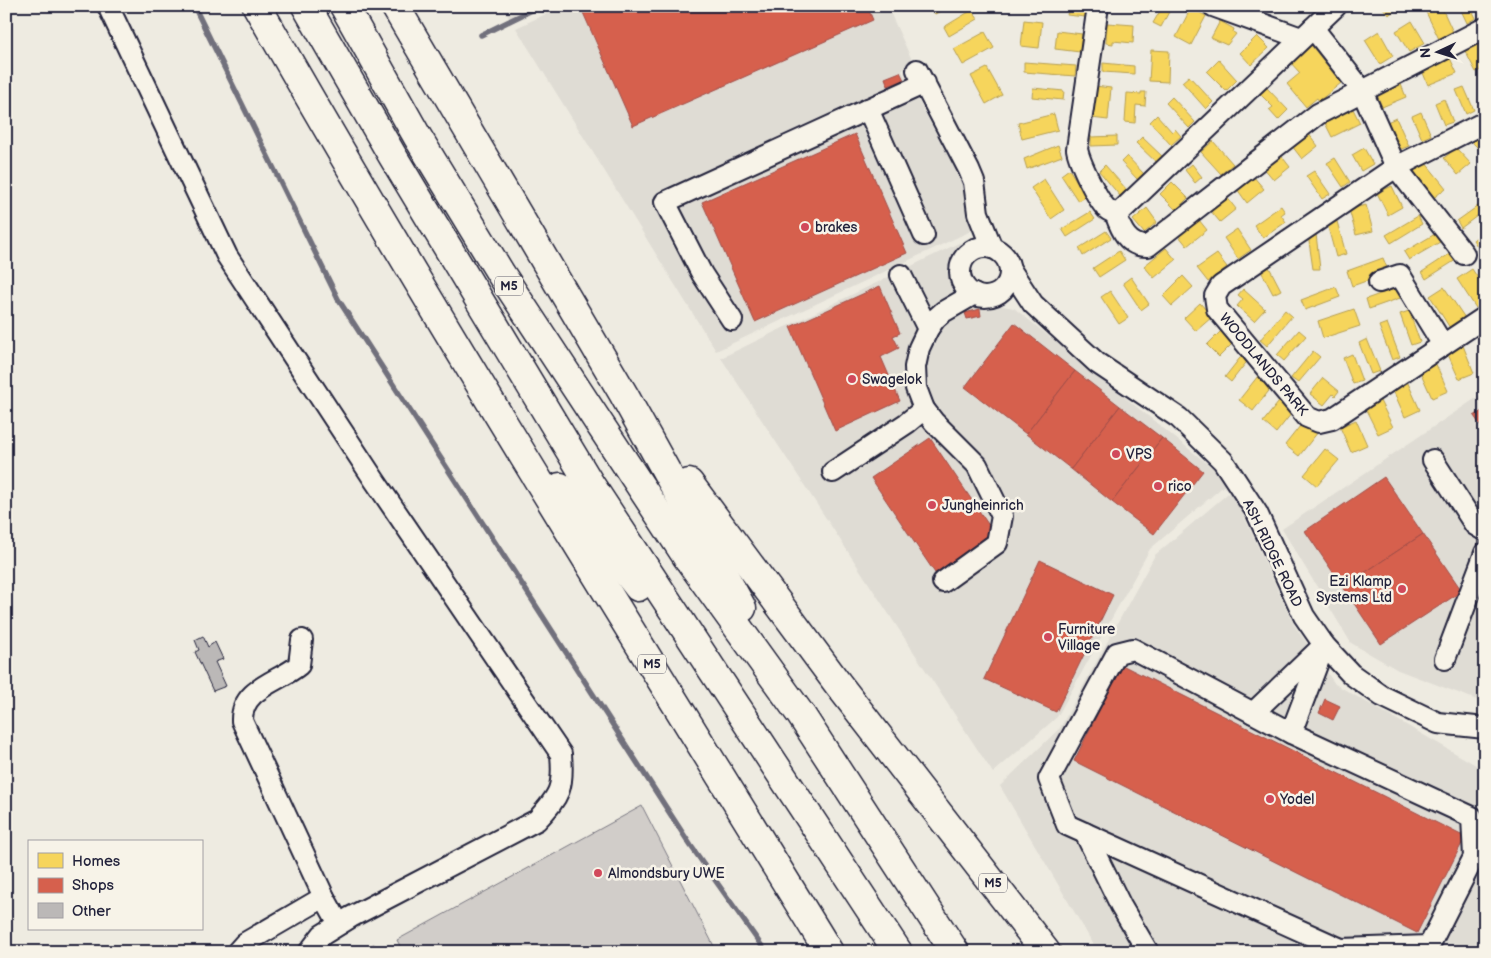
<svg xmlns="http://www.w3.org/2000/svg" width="1491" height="958" font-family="'Balsamiq Sans',sans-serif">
	<rect width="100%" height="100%" fill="#eeebe1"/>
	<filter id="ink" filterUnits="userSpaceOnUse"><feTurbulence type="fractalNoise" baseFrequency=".02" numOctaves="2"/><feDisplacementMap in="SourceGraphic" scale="10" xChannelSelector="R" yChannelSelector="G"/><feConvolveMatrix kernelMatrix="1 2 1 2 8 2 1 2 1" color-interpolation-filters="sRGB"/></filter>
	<g filter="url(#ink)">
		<g fill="#dfdcd4">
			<path d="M 501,6 L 545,6 L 511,21 Z"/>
			<path d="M 563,6 L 887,6 L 912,60 L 902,71 L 966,188 L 973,230 L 716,351 L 516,28 Z"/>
			<path d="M 961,242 L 951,260 L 949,278 L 958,298 L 1014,308 L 1220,474 L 1227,483 L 1150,549 L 1057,717 L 993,773 L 721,358 Z"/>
			<path d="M 1485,392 L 1485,703 L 1398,670 L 1351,643 L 1282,529 Z"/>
			<path d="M 1232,490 L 1294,625 L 1335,684 L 1481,768 L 1484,952 L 1098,952 L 1000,786 L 1060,728 L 1155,555 Z"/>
		</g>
		<path fill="#d1cdc9" stroke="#7a7882" d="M 642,806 L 717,952 L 403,952 L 397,940 Z"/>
		<g fill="#f6d55c" stroke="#b69f52">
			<path d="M 931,6 L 949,6 L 935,14 Z"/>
			<path d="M 1069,6 L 1087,6 L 1085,17 L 1067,15 Z"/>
			<path d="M 1163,6 L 1172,6 L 1161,27 L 1153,23 Z"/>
			<path d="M 1381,6 L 1399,6 L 1389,15 Z"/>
			<path d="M 1423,6 L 1441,6 L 1453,32 L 1439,39 Z"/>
			<path d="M 1459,6 L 1470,6 L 1476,18 L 1467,23 Z"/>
			<path d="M 1191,8 L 1206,16 L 1191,45 L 1176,37 Z"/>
			<path d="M 972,10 L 978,19 L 949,36 L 944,27 Z"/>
			<path d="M 1024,20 L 1042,22 L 1039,48 L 1021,46 Z"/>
			<path d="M 1220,21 L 1234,29 L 1233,32 L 1236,34 L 1227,45 L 1211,38 Z"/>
			<path d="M 1412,21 L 1425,43 L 1409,52 L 1396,31 Z"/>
			<path d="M 1107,23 L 1134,25 L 1133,43 L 1113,41 L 1113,44 L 1106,43 Z"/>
			<path d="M 1057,31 L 1082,34 L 1080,52 L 1055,49 Z"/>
			<path d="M 1379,31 L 1393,56 L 1380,64 L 1365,40 Z"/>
			<path d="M 985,32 L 994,48 L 963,65 L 954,49 Z"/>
			<path d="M 1257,36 L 1269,48 L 1251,65 L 1240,53 Z"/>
			<path d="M 1479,41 L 1485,53 L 1485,68 L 1476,72 L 1464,49 Z"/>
			<path d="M 1311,45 L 1341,83 L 1319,101 L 1317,98 L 1306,107 L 1287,84 L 1300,73 L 1290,62 Z"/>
			<path d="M 1151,50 L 1169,51 L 1168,82 L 1149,81 Z"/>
			<path d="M 1449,56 L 1457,73 L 1428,85 L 1421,68 Z"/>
			<path d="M 1219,60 L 1237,80 L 1226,91 L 1207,72 Z"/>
			<path d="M 1024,62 L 1076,66 L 1075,76 L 1024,72 Z"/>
			<path d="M 1103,63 L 1134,66 L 1134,74 L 1103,72 Z"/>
			<path d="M 987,68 L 1002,95 L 986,104 L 971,76 Z"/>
			<path d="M 1189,76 L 1213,102 L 1206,109 L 1182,82 Z"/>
			<path d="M 1400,82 L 1406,97 L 1382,107 L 1376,92 Z"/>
			<path d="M 1095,86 L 1111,88 L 1108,120 L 1091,118 Z"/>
			<path d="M 1464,87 L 1474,110 L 1466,114 L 1456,90 Z"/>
			<path d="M 1033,88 L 1064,91 L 1063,100 L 1032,97 Z"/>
			<path d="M 1267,88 L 1288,110 L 1278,120 L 1269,110 L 1273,107 L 1260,94 Z"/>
			<path d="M 1141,92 L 1146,92 L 1145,106 L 1136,105 L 1135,123 L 1125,122 L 1127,93 L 1141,94 Z"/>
			<path d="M 1172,97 L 1195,122 L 1189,128 L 1166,103 Z"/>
			<path d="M 1444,99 L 1453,122 L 1444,125 L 1435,103 Z"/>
			<path d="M 1352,107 L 1360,123 L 1332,137 L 1324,121 Z"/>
			<path d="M 1421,112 L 1431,135 L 1422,139 L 1412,116 Z"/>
			<path d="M 1054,114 L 1058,130 L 1022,139 L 1018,123 Z"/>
			<path d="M 1157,115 L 1172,132 L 1175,129 L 1181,136 L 1171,145 L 1150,122 Z"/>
			<path d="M 1396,118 L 1409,146 L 1399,150 L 1387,122 Z"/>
			<path d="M 1308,133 L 1318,146 L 1302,159 L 1292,146 Z"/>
			<path d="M 1117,136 L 1117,145 L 1091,146 L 1091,137 Z"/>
			<path d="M 1477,136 L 1485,143 L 1485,155 L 1472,142 Z"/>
			<path d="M 1142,137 L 1165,159 L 1159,165 L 1136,143 Z"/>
			<path d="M 1213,141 L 1233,164 L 1221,174 L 1201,152 Z"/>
			<path d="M 1058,145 L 1062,156 L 1027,169 L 1024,159 Z"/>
			<path d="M 1364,148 L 1373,164 L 1361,171 L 1352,155 Z"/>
			<path d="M 1456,148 L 1471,164 L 1458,175 L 1444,158 Z"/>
			<path d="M 1280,154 L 1290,167 L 1274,180 L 1263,167 Z"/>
			<path d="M 1127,156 L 1144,174 L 1138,180 L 1121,162 Z"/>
			<path d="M 1335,158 L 1350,182 L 1343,187 L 1327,163 Z"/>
			<path d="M 1425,162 L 1446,188 L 1431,200 L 1410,173 Z"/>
			<path d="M 1192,164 L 1202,177 L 1195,183 L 1185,170 Z"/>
			<path d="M 1105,165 L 1127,190 L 1120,196 L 1099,171 Z"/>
			<path d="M 1069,169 L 1086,196 L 1078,201 L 1061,175 Z"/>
			<path d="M 1314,171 L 1330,194 L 1322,199 L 1306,176 Z"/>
			<path d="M 1253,176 L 1264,189 L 1247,203 L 1237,189 Z"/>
			<path d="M 1044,179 L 1064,210 L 1051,219 L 1031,188 Z"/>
			<path d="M 1172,182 L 1188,198 L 1176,210 L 1160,194 Z"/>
			<path d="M 1392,186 L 1402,207 L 1388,215 L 1377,193 Z"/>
			<path d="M 1226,196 L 1236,209 L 1220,222 L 1209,209 Z"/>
			<path d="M 1485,201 L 1485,210 L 1461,228 L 1457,221 Z"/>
			<path d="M 1366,205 L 1373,231 L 1356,235 L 1349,209 Z"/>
			<path d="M 1281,206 L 1285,212 L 1281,215 L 1286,222 L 1263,238 L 1254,225 Z"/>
			<path d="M 1147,208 L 1157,222 L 1144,233 L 1133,220 Z"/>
			<path d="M 1090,212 L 1095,219 L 1067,237 L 1062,229 Z"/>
			<path d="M 1418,216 L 1422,224 L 1391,243 L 1386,235 Z"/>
			<path d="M 1336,218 L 1346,254 L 1336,257 L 1326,220 Z"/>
			<path d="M 1199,220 L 1207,230 L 1187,246 L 1179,236 Z"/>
			<path d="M 1237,229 L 1251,250 L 1238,259 L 1224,238 Z"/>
			<path d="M 1106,231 L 1111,238 L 1083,256 L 1079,248 Z"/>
			<path d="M 1485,231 L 1485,240 L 1477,246 L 1473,240 Z"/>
			<path d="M 1316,234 L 1320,269 L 1313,269 L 1308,235 Z"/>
			<path d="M 1435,234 L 1440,242 L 1409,260 L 1404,252 Z"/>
			<path d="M 1166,248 L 1176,260 L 1154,278 L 1144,266 Z"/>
			<path d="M 1119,251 L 1125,260 L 1099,277 L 1093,268 Z"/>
			<path d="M 1454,251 L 1459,258 L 1426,279 L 1422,272 Z"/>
			<path d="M 1217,254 L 1227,267 L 1208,282 L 1197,268 Z"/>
			<path d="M 1383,258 L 1389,273 L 1352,286 L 1347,271 Z"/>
			<path d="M 1269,267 L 1281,290 L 1273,294 L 1261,271 Z"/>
			<path d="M 1472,269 L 1485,289 L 1485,303 L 1476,308 L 1457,279 Z"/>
			<path d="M 1183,276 L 1193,287 L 1172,306 L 1163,296 Z"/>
			<path d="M 1131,277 L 1149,304 L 1141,310 L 1123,283 Z"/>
			<path d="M 1403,286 L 1406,296 L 1369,309 L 1366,299 Z"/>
			<path d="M 1336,287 L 1340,297 L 1305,310 L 1301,300 Z"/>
			<path d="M 1444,287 L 1465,318 L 1450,328 L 1430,296 Z"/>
			<path d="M 1243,289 L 1265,309 L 1254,321 L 1237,306 L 1243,299 L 1238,295 Z"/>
			<path d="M 1110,291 L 1128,318 L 1119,324 L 1101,297 Z"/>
			<path d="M 1200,303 L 1212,317 L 1196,331 L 1184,318 Z"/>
			<path d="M 1354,309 L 1360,326 L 1323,338 L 1318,321 Z"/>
			<path d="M 1285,310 L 1292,316 L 1267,346 L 1260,340 Z"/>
			<path d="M 1409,311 L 1420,342 L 1411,345 L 1400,314 Z"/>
			<path d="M 1387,323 L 1400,357 L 1392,360 L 1379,326 Z"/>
			<path d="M 1223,329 L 1235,341 L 1219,357 L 1207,345 Z"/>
			<path d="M 1485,329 L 1485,357 L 1476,331 Z"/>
			<path d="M 1299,330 L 1306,336 L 1284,361 L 1277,355 Z"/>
			<path d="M 1367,339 L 1380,371 L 1371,374 L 1359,343 Z"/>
			<path d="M 1462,343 L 1474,373 L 1459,379 L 1446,350 Z"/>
			<path d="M 1313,351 L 1320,357 L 1298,383 L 1291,378 Z"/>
			<path d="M 1243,354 L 1249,359 L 1231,382 L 1225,377 Z"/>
			<path d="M 1352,354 L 1362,381 L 1353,384 L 1343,358 Z"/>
			<path d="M 1435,362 L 1448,391 L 1432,398 L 1419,369 Z"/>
			<path d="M 1258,376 L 1272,387 L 1253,411 L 1239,400 Z"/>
			<path d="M 1323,378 L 1339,391 L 1335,396 L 1333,394 L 1324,405 L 1310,394 Z"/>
			<path d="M 1407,381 L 1420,410 L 1405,417 L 1392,388 Z"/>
			<path d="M 1282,398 L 1295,409 L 1276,433 L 1263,422 Z"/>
			<path d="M 1379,399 L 1393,427 L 1378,434 L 1364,406 Z"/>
			<path d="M 1356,420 L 1367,445 L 1351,452 L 1340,427 Z"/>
			<path d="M 1304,421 L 1318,432 L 1299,456 L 1285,445 Z"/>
			<path d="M 1325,449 L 1339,460 L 1317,486 L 1304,475 Z"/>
		</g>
		<g fill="#d6604d" stroke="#a04d48">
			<path d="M 586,6 L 867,6 L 873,20 L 633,126 L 581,8 Z"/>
			<path d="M 900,72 L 904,80 L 888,86 L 885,78 Z"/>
			<path d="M 855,134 L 907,253 L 755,322 L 702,202 Z"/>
			<path d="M 880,286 L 900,333 L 893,336 L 899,348 L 881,357 L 900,401 L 835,431 L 790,327 Z"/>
			<path d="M 980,309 L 981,316 L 967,319 L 965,313 Z"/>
			<path d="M 1014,323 L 1075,371 L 1026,434 L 965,387 Z"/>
			<path d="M 1075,371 L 1120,406 L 1071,469 L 1026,434 Z"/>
			<path d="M 1120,406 L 1162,438 L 1112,502 L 1071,469 Z"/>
			<path d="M 1485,409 L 1485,432 L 1474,416 Z"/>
			<path d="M 930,438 L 994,533 L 935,573 L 871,478 Z"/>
			<path d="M 1162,438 L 1203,471 L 1154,534 L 1112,502 Z"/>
			<path d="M 1384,477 L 1423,534 L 1343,587 L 1305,531 Z"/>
			<path d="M 1423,534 L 1462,591 L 1381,644 L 1343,587 Z"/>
			<path d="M 1040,560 L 1113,595 L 1056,712 L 984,679 Z"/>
			<path d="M 1122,665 L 1465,837 L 1417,933 L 1074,761 Z"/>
			<path d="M 1325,699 L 1340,706 L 1333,720 L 1319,713 Z"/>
		</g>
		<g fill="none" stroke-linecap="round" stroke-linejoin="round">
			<g stroke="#716f7b" stroke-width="5.5">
				<path d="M 194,6 L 338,299 L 691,846 L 766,952"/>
				<path d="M 481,35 L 540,6"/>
			</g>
		</g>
		<g fill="#bbb8b7" stroke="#22223b">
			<path d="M 203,636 L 208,647 L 215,642 L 223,659 L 215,662 L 226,686 L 213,691 L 195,652 L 199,650 L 195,640 Z"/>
			<path d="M 374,944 L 377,952 L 356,952 Z"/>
		</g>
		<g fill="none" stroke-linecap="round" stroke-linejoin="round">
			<defs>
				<g id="minor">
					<path d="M 108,6 L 227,256 L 375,481 L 561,754 C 564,788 560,795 537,820 L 351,917 L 322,935 L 309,952"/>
					<path d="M 1098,6 L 1077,149 C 1079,161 1097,199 1106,208 C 1109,212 1116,213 1120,212 L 1336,6"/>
					<path d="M 1213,6 L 1301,38"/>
					<path d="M 1313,28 L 1361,89 L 1396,167 L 1464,254"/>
					<path d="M 917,70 L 969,170 L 974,182 L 978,213 L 992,248"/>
					<path d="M 868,109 L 924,235"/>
					<path d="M 1485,122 L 1396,167 L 1221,286 L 1215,296 L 1217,309 L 1307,417 L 1319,422 L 1332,419 L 1485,317"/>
					<path d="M 1115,213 C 1121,230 1128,247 1148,246 L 1318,114 L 1485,28"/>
					<circle cx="985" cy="272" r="25"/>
					<path d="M 1010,269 L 1033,304 L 1097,363 L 1179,418 L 1223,461 L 1257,513 L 1304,616 L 1324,645 L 1351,674 L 1382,696 L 1438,723 L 1485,728"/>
					<path d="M 901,275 L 928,329"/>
					<path d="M 1379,282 L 1400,275 L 1443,345"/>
					<path d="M 732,320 L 702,274 L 665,202 L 925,83"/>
					<path d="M 1433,460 L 1475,525 L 1485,531"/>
					<path d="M 833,472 L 907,423 L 924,409"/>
					<path d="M 943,582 L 997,543 L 1002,516 L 977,465 L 934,422 L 924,409 L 916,388 L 915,367 L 919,348 L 928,329 L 935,319 L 943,312 L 974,294"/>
					<path d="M 302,640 L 299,665 C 279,682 241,688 242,721 L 324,897 L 339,924"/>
					<path d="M 1133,649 L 1291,733 L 1472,817 L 1474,857 L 1429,946 L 1341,949 L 1067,825 L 1049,779 L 1117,653 Z"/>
					<path d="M 1445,659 L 1485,553"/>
					<path d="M 1253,713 L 1324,645"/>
					<path d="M 1291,733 L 1323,649"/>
					<path d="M 1085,833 L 1121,906 L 1148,952"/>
					<path d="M 237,952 L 245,943 L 324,897"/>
				</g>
				<g id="highway">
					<path d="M 257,6 C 439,326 636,638 829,952"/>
					<path d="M 306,6 L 392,155 L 590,484 L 898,952"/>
					<path d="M 344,6 L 417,136 L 501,274 L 687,557 L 801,715 L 955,952"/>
					<path d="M 395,6 L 624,395 L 742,608"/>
					<path d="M 689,483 L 838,684 L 1046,952"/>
					<path d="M 560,487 L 638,587"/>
				</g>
			</defs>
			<use href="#minor" stroke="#22223b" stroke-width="24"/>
			<use href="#highway" stroke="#22223b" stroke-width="31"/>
			<use href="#minor" stroke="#f7f3e8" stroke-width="20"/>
			<use href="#highway" stroke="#f7f3e8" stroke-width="28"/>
		</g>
	</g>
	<g fill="#d1495b" stroke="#f7f3e8" stroke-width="2">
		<circle cx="805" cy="227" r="5"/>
		<circle cx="852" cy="379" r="5"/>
		<circle cx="1116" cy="454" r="5"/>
		<circle cx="1158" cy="486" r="5"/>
		<circle cx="932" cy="505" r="5"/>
		<circle cx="1402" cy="589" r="5"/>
		<circle cx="1048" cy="637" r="5"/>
		<circle cx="1270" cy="799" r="5"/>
		<circle cx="598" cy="873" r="5"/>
	</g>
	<g text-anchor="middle" stroke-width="5" stroke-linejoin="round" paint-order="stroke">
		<g fill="#f7f3e8" stroke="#62616f" stroke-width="1">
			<rect x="495" y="276.5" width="28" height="19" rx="4"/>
			<rect x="638" y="654.5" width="28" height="19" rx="4"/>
			<rect x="979" y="873.5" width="28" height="19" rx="4"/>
		</g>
		<g font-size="12" font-weight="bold" fill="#22223b">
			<text x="509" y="290">M5</text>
			<text x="652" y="668">M5</text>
			<text x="993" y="887">M5</text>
		</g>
		<g font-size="14" fill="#22223b" stroke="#f7f3e8" text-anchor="start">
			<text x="815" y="232">brakes</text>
			<text x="862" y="384">Swagelok</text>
			<text x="1126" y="459">VPS</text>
			<text x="1168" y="491">rico</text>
			<text x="942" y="510">Jungheinrich</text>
			<text x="1392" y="586" text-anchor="end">Ezi Klamp<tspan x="1392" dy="16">Systems Ltd</tspan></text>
			<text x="1058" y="634">Furniture<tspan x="1058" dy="16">Village</tspan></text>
			<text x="1280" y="804">Yodel</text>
			<text x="608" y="878">Almondsbury UWE</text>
		</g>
		<g font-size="14" fill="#22223b" stroke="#f7f3e8">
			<text transform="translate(1264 364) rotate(50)" y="5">WOODLANDS PARK</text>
			<text transform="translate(1273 553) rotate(64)" y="5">ASH RIDGE ROAD</text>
		</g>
	</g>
	<rect width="1491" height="958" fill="none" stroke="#f7f3e8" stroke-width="25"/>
	<rect x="12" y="12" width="1466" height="933" fill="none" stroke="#22223b" stroke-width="2" filter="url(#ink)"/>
	<rect x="28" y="840" width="175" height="90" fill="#f7f3e8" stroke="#a29fa3"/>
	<rect x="38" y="853" width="25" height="15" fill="#f6d55c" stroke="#a29fa3"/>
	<text x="72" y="866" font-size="15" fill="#22223b">Homes</text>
	<rect x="38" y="878" width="25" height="15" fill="#d6604d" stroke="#a29fa3"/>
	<text x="72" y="890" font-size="15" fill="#22223b">Shops</text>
	<rect x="38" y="903" width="25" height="15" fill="#bbb8b7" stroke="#a29fa3"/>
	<text x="72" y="916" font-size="15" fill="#22223b">Other</text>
	<g transform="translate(1438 52) rotate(266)" stroke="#f7f3e8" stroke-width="4" paint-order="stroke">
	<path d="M0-4L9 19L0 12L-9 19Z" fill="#22223b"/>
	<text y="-8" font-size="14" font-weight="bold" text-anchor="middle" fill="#22223b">N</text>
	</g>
</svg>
